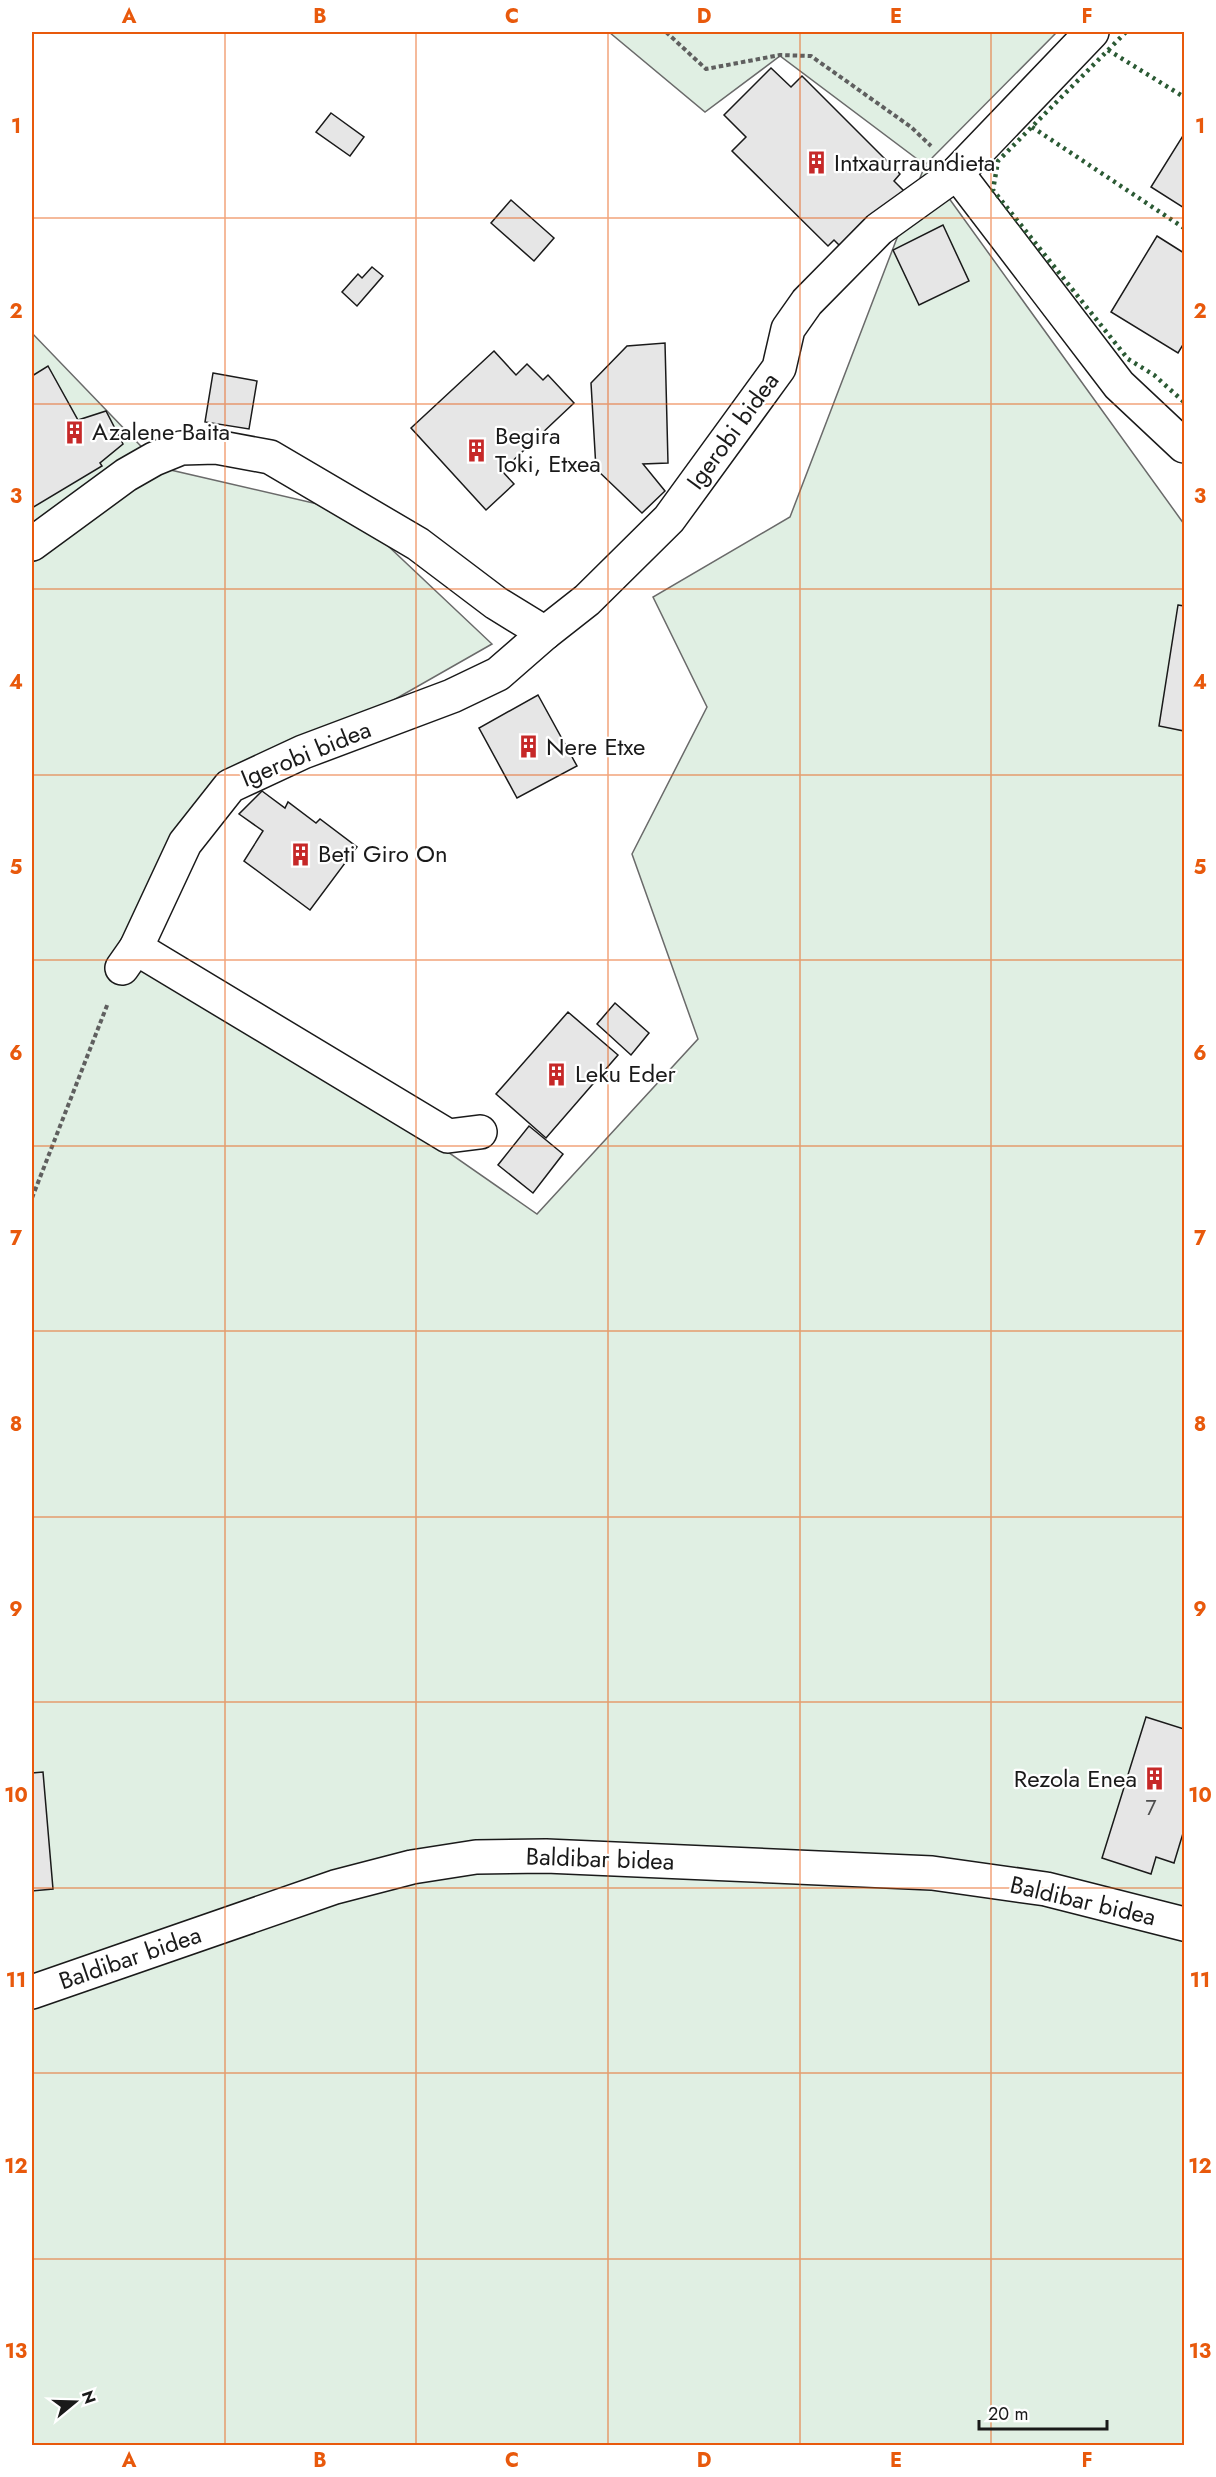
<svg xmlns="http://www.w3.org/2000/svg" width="1216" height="2477" font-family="Jost,sans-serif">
	<rect width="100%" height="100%" fill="#fff"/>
	<path fill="#e0efe3" stroke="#6a6a6a" stroke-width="1.5" d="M 609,32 L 1057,32 L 925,165 L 1184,524 L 1184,2445 L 32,2445 L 32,333 L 162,468 L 352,512 L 492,644 L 218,800 L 146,942 L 537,1214 L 698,1039 L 632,854 L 707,707 L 653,597 L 790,517 L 925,165 L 780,56 L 705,112 Z"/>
	<g fill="#e6e6e6" stroke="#1a1a1a" stroke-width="1.5">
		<path d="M 771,68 L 791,87 L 802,76 L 900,174 L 894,181 L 908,195 L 849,255 L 834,240 L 828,246 L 732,151 L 746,137 L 724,115 Z"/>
		<path d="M 331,113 L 364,137 L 350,156 L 316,132 Z"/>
		<path d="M 1184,134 L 1184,208 L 1151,187 Z"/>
		<path d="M 511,200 L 554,238 L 534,261 L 491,223 Z"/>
		<path d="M 943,225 L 969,281 L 919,305 L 893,250 Z"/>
		<path d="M 1157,236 L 1184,253 L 1184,343 L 1178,353 L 1111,312 Z"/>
		<path d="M 372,267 L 383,276 L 357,306 L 342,292 L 358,274 L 362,278 Z"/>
		<path d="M 665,343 L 668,463 L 643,464 L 665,491 L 642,513 L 596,469 L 591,383 L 627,346 Z"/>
		<path d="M 494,351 L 516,375 L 527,364 L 543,380 L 548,375 L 574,403 L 502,471 L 514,484 L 486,510 L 411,428 Z"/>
		<path d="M 48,366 L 78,420 L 106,411 L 123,444 L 100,463 L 102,466 L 32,508 L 32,376 Z"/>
		<path d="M 213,373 L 257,381 L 249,429 L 205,422 Z"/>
		<path d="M 1178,605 L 1184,606 L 1184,731 L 1159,726 Z"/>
		<path d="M 538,695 L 577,766 L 517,798 L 479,728 Z"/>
		<path d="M 262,791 L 285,808 L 288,802 L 316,823 L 320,819 L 357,847 L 310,910 L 244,861 L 263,831 L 239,814 Z"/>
		<path d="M 615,1003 L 649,1033 L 631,1055 L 597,1024 Z"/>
		<path d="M 568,1012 L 618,1055 L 546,1138 L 496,1094 Z"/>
		<path d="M 529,1126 L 563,1154 L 533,1193 L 498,1165 Z"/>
		<path d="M 1146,1717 L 1184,1729 L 1184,1830 L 1174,1863 L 1156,1857 L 1151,1874 L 1102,1858 Z"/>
		<path d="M 43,1772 L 53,1889 L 32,1891 L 32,1773 Z"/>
	</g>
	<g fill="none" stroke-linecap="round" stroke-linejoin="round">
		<defs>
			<g id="minor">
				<path d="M 957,173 L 1119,385 L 1184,446"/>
				<path d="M 32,544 L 126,475 L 154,459 L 181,448 L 216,447 L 270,457 L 418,544 L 496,603 L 545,633 L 587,600 L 669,519 L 779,368 L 788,329 L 807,302 L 879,229 L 957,173 L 1092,32"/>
				<path d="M 136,948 L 448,1136 L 480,1132"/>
				<path d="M 122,968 L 136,948 L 185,843 L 230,786 L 303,752 L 452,696 L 498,674 L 545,633"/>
				<path d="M 32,1992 L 335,1887 L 412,1867 L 476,1857 L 546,1856 L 932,1873 L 1046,1889 L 1184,1924"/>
			</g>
		</defs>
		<use href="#minor" stroke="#1a1a1a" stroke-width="36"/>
		<g stroke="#5f5f5f" stroke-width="4" stroke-dasharray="4.5 3" stroke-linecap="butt">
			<path d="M 666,32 L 706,69 L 780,55 L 811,56 L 911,127 L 931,146"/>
			<path d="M 32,1198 L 108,1003"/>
		</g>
		<use href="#minor" stroke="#fff" stroke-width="33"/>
		<g stroke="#2b5a34" stroke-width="4.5" stroke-dasharray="3 4.5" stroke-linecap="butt">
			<path d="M 1126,32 L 998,161 L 993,190 L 1128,359 L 1154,375 L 1184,402"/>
			<path d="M 1108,50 L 1184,97"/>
			<path d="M 1032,127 L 1184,228"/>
		</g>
	</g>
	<path fill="none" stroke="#e8590c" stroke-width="1.5" stroke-opacity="0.55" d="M 225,32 L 225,2446M 416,32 L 416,2446M 608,32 L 608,2446M 800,32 L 800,2446M 991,32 L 991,2446M 32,218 L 1184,218M 32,404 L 1184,404M 32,589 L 1184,589M 32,775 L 1184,775M 32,960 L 1184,960M 32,1146 L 1184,1146M 32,1331 L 1184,1331M 32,1517 L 1184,1517M 32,1702 L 1184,1702M 32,1888 L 1184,1888M 32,2073 L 1184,2073M 32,2259 L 1184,2259"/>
	<defs>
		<symbol id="building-bare" viewBox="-9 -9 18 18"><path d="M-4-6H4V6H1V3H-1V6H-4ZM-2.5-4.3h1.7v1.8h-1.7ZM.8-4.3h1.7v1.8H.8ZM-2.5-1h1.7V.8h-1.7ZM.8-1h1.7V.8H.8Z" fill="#c62828" stroke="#fff" stroke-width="2.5" paint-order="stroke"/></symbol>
	</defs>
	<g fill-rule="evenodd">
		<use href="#building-bare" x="800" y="146" width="33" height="33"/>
		<use href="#building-bare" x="58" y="416" width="33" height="33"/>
		<use href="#building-bare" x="460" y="434" width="33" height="33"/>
		<use href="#building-bare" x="512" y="730" width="33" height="33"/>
		<use href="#building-bare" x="284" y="838" width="33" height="33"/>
		<use href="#building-bare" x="540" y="1058" width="33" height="33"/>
		<use href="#building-bare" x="1138" y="1762" width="33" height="33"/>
	</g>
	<g text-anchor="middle" stroke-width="4.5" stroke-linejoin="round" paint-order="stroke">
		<g font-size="21" fill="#4d4d4d">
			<text x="1151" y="1815">7</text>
		</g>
		<g font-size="24" fill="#1a1a1a" stroke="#fff" text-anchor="start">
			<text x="834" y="171">Intxaurraundieta</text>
			<text x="92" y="440">Azalene Baita</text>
			<text x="495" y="444">Begira<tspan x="495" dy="28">Toki, Etxea</tspan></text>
			<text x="546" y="755">Nere Etxe</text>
			<text x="318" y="862">Beti Giro On</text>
			<text x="575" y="1082">Leku Eder</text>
			<text x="1137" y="1787" text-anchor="end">Rezola Enea</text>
		</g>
		<g font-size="24" fill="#1a1a1a" stroke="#fff">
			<text transform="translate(733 431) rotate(-54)" y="8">Igerobi bidea</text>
			<text transform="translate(306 754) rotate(-22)" y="8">Igerobi bidea</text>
			<text transform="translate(600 1859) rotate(2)" y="8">Baldibar bidea</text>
			<text transform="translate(1083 1901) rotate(13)" y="8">Baldibar bidea</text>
			<text transform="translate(130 1958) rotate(-19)" y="8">Baldibar bidea</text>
		</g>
	</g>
	<rect width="1216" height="2477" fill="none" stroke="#ffffff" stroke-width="66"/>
	<g transform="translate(75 2402) rotate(71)" stroke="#ffffff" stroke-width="4.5" paint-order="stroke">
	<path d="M0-4.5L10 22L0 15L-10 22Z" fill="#1a1a1a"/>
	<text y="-9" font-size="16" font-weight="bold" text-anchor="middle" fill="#1a1a1a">N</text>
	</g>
	<path d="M979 2420v9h128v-9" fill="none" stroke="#1a1a1a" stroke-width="3"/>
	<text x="988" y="2420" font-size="18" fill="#1a1a1a" stroke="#ffffff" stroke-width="4.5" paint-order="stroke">20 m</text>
	<rect x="33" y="33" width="1150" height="2411" fill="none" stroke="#e8590c" stroke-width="2"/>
	<g font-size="20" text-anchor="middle" font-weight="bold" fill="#e8590c">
		<text x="129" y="23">A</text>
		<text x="320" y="23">B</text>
		<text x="512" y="23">C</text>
		<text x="704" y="23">D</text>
		<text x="896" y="23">E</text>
		<text x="1087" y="23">F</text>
		<text x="16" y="133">1</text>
		<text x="1200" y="133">1</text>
		<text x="16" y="318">2</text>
		<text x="1200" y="318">2</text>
		<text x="16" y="503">3</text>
		<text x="1200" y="503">3</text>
		<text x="16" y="689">4</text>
		<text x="1200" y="689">4</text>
		<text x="16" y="874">5</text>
		<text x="1200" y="874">5</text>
		<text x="16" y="1060">6</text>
		<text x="1200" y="1060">6</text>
		<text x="16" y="1245">7</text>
		<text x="1200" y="1245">7</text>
		<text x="16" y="1431">8</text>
		<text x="1200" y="1431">8</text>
		<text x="16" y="1616">9</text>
		<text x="1200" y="1616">9</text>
		<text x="16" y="1802">10</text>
		<text x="1200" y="1802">10</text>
		<text x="16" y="1987">11</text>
		<text x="1200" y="1987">11</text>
		<text x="16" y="2173">12</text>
		<text x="1200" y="2173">12</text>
		<text x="16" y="2358">13</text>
		<text x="1200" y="2358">13</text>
		<text x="129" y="2467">A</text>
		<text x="320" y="2467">B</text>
		<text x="512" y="2467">C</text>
		<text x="704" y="2467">D</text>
		<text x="896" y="2467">E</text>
		<text x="1087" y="2467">F</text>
	</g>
</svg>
